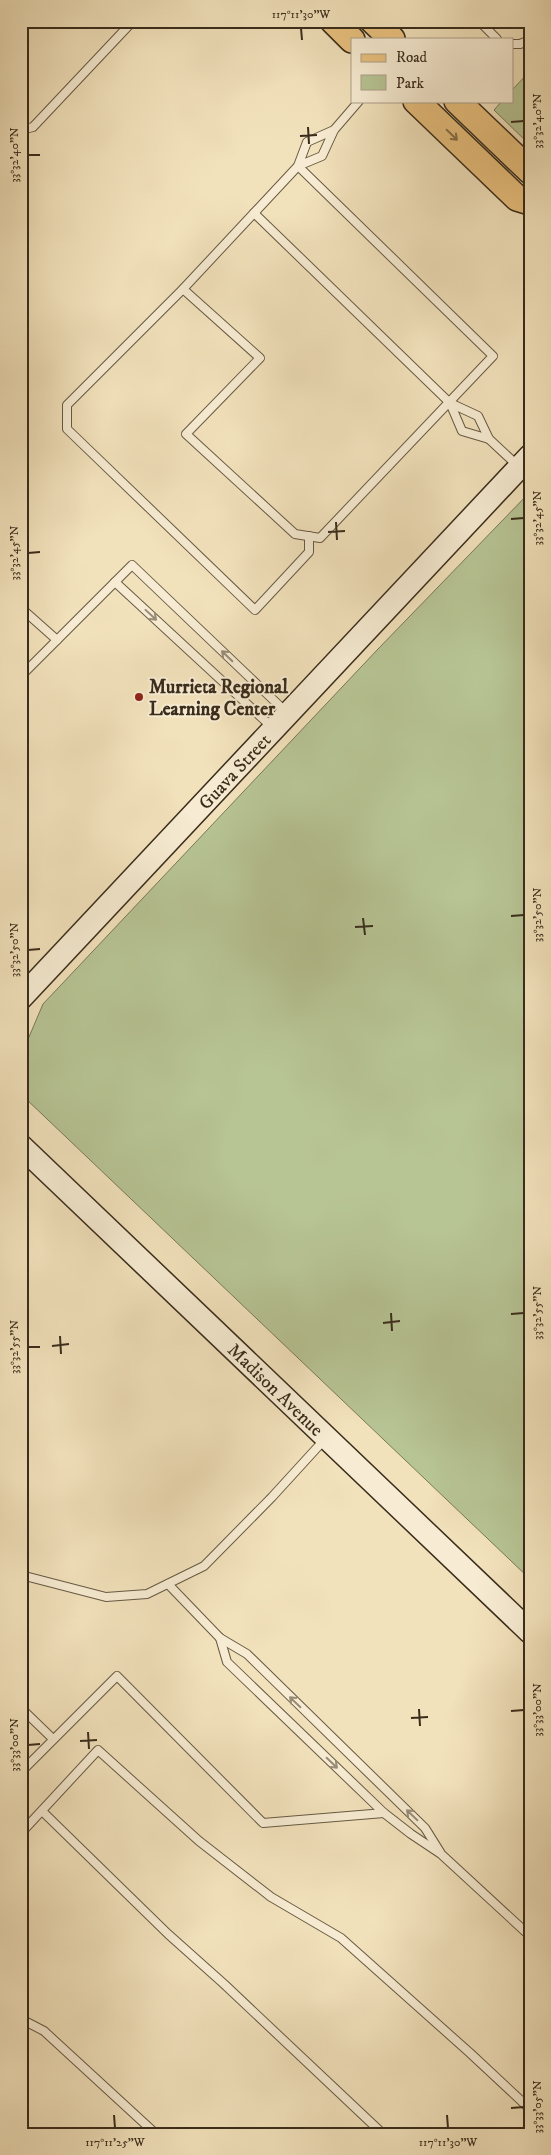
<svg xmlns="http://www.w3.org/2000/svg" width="551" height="2155" font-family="'IM FELL DW Pica',serif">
	<rect width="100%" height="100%" fill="#f2e2bc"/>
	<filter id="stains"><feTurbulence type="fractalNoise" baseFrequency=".004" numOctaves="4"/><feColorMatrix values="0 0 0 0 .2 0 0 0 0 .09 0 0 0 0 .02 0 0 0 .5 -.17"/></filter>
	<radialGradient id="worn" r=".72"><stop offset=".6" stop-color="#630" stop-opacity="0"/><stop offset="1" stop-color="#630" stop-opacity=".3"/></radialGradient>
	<g fill="#b7c494" stroke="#787858">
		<path d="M 530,71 L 530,145 L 494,110 L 502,101 L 512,101 L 512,90 Z"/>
		<path d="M 530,492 L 530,1579 L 25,1098 L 26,1044 L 43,1004 L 378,649 Z"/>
	</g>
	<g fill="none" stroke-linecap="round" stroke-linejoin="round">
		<defs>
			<g id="lane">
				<path d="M 479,21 L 497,39"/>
				<path d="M 512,44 L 520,44 L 530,40"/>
				<path d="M 21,130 L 33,127 L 133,21"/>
				<path d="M 334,130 L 307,142 L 298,166 L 322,156 L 334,130 L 359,101"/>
				<path d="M 298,166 L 493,356 L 320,538 L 295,534 L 186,434 L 260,358 L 183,289 Z"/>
				<path d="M 254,213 L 450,403 L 478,416 L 489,439 L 518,466"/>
				<path d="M 183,289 L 67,405 L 67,429 L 255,610 L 309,552 L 309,536"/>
				<path d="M 450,403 L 462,431 L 489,439"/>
				<path d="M 115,582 L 273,728"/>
				<path d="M 21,608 L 57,640"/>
				<path d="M 21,676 L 132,565 L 286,712"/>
				<path d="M 21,1575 L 106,1597 L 147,1594 L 204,1566 L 272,1497 L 325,1439"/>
				<path d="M 168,1584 L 220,1638 L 247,1654 L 425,1828 L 440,1852"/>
				<path d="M 220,1638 L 227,1662 L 384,1813 L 411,1834 L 441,1854 L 530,1936"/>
				<path d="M 21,1708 L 53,1739"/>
				<path d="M 21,1772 L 117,1676 L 263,1823 L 384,1813"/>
				<path d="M 42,1811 L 168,1934 L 224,1984 L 383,2134"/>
				<path d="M 21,1833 L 98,1750 L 199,1841 L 271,1897 L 341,1938 L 470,2053 L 530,2109"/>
				<path d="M 21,2019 L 44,2031 L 156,2134"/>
			</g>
			<g id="secondary">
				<path d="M 21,998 L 530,456"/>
				<path d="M 21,1146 L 530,1632"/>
			</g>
			<g id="primary">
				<path d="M 333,21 L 352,40"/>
				<path d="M 373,21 L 392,39"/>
				<path d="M 416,101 L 517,198 L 530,202"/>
				<path d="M 457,101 L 530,171"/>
			</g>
		</defs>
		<use href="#lane" stroke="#675a43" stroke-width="10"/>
		<use href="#secondary" stroke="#392c1b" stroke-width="25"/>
		<use href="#primary" stroke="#392c1b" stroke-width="28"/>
		<use href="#lane" stroke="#f7ecd3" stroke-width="8"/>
		<use href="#secondary" stroke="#f7ecd3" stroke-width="22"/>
		<use href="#primary" stroke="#e9c17e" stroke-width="25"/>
	</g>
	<defs><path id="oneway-shaft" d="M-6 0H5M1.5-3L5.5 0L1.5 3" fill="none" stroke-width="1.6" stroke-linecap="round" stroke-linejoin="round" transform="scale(1.25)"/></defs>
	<use stroke="#886f48" href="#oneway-shaft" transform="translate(452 135) rotate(44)"/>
	<g stroke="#988c77">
		<use href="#oneway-shaft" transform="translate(151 615) rotate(43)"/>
		<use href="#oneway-shaft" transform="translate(227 656) rotate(-136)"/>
		<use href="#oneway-shaft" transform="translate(295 1702) rotate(-136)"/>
		<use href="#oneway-shaft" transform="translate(332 1763) rotate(44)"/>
		<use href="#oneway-shaft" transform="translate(412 1815) rotate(-136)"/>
	</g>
	<path fill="none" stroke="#392c1b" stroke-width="2" d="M 301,28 L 302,40M 511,122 L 524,121M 308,127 L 309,144M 300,136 L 317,135M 28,155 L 40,155M 511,519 L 524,518M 336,522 L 337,540M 328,532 L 345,531M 28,553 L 40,552M 511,916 L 524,915M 363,918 L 365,935M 355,927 L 373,926M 28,950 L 40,949M 391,1313 L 392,1331M 511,1314 L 524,1313M 383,1323 L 400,1321M 60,1336 L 61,1354M 52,1346 L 69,1344M 28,1347 L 40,1347M 419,1709 L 420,1726M 511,1711 L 524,1710M 411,1718 L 428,1717M 88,1732 L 89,1749M 80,1741 L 97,1740M 28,1745 L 40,1744M 511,2108 L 524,2107M 114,2115 L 115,2128M 447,2115 L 448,2128"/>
	<circle fill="#8f2418" stroke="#f7ecd3" stroke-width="2" cx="139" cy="697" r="5"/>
	<g text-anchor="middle" stroke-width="4" stroke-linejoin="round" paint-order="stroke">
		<g font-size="19" font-weight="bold" fill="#392c1b" stroke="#f7ecd3" text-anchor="start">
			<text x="149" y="693">Murrieta Regional<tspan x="149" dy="22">Learning Center</tspan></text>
		</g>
		<g font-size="19" fill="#392c1b" stroke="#f7ecd3">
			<text transform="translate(234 771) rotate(-47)" y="7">Guava Street</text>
			<text transform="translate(276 1389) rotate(44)" y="7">Madison Avenue</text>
		</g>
	</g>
	<rect width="551" height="2155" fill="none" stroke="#f2e2bc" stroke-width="55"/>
	<rect x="351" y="38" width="162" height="65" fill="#f7ecd3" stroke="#ab9f89"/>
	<rect x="361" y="54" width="25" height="8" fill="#e9c17e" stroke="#ab9f89"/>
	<text x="396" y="62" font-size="15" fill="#392c1b">Road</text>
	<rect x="361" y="75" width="25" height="15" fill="#b7c494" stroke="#ab9f89"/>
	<text x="396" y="88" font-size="15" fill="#392c1b">Park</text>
	<rect x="28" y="28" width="496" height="2100" fill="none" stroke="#392c1b" stroke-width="2"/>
	<g font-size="12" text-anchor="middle" fill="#392c1b">
		<text x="301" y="18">117°11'30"W</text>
		<text transform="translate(537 121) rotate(-90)" y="4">33°32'40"N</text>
		<text transform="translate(14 155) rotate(-90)" y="4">33°32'40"N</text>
		<text transform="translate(537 518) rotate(-90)" y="4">33°32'45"N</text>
		<text transform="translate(14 553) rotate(-90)" y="4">33°32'45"N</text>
		<text transform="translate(537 915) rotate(-90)" y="4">33°32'50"N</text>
		<text transform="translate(14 950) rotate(-90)" y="4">33°32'50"N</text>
		<text transform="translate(537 1313) rotate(-90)" y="4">33°32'55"N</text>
		<text transform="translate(14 1347) rotate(-90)" y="4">33°32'55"N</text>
		<text transform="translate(537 1710) rotate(-90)" y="4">33°33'00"N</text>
		<text transform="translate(14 1745) rotate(-90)" y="4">33°33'00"N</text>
		<text transform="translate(537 2107) rotate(-90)" y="4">33°33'05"N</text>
		<text x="115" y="2146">117°11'25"W</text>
		<text x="448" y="2146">117°11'30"W</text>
	</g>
	<rect width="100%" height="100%" filter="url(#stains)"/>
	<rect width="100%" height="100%" fill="url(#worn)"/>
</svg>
